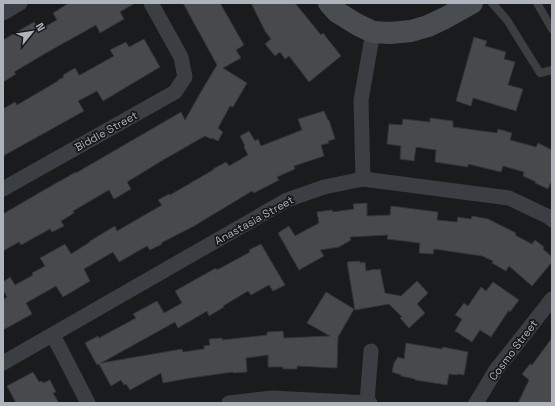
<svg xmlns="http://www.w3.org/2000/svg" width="555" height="406" font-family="'Space Grotesk',sans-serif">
	<rect width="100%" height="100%" fill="#1a1b1d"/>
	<g fill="#47494d" stroke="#343539">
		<path d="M 69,3 L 135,3 L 120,12 L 124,19 L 100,33 L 96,25 L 46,53 L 14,72 L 16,74 L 3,82 L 3,40 L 34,22 L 39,30 L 57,20 L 53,13 Z"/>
		<path d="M 183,3 L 220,3 L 244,45 L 236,50 L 241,58 L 223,68 L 247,83 L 233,107 L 230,106 L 218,128 L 223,132 L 218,141 L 212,138 L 211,139 L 205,136 L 163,160 L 127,182 L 131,189 L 114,199 L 109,190 L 73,211 L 74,213 L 61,221 L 64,226 L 52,232 L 50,229 L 21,245 L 19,242 L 3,251 L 3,214 L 44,190 L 76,172 L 76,173 L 181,112 L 185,120 L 202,90 L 217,65 Z"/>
		<path d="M 251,3 L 295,3 L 321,35 L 323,33 L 341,56 L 309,82 L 289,56 L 285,59 L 280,52 L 275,56 L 265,44 L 271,39 L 265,31 Z"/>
		<path d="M 474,37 L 487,41 L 485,46 L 506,52 L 504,59 L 515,62 L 508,85 L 523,89 L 516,111 L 473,98 L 471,106 L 456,101 Z"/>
		<path d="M 144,39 L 160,67 L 103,101 L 97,91 L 78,101 L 84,111 L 3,156 L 3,109 L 15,102 L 17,105 L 58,81 L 58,80 L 64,77 L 63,75 L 75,68 L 79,75 L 80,75 L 114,56 L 110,50 L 126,42 L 129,47 Z"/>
		<path d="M 324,111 L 328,120 L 329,120 L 335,139 L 328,141 L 329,143 L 321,145 L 324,156 L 294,166 L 295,169 L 277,177 L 279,180 L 254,193 L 252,191 L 194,226 L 161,243 L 162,244 L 150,250 L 147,246 L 119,262 L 113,252 L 84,269 L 90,281 L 63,297 L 56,286 L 26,303 L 32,314 L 3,330 L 3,300 L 7,297 L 3,290 L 3,282 L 10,277 L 15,285 L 33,275 L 32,273 L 45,266 L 40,258 L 65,244 L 71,254 L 90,242 L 90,241 L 115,226 L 117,231 L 162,205 L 158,200 L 169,194 L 170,195 L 213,170 L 213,169 L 226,162 L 229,166 L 248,155 L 244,147 L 245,146 L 240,136 L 249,131 L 255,141 L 258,139 L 261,146 L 302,130 L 298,119 Z"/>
		<path d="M 430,118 L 453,121 L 453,127 L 497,133 L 498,129 L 512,133 L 510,140 L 536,147 L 538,143 L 552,150 L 552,180 L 548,189 L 535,183 L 536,182 L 523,176 L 524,172 L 503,166 L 501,172 L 468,164 L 468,167 L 435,162 L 436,150 L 416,147 L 414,161 L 400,159 L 401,146 L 387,144 L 389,124 L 402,125 L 403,119 L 430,122 Z"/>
		<path d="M 367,203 L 367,216 L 390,215 L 391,206 L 438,212 L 437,220 L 457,222 L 458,217 L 471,219 L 472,216 L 488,219 L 516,233 L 515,235 L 532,244 L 535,240 L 544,247 L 543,249 L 552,257 L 552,262 L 532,286 L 509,266 L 506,271 L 492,263 L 493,261 L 482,256 L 434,249 L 433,254 L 419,253 L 420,243 L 387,239 L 388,235 L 350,237 L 351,240 L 339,247 L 320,250 L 324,256 L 299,270 L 278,233 L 289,226 L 295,236 L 319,223 L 317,212 L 332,210 L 333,212 L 354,209 L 353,204 Z"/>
		<path d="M 261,244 L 285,285 L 273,291 L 269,285 L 251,295 L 248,291 L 223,306 L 224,307 L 209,316 L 207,311 L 178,328 L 175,322 L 101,363 L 182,349 L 183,352 L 204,349 L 204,346 L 210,345 L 209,339 L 222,338 L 222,340 L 267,335 L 267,332 L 283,331 L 284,338 L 330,336 L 307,323 L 326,292 L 354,309 L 338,337 L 337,368 L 297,366 L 297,369 L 283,369 L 283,367 L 268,367 L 268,355 L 246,358 L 247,372 L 233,373 L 233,372 L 190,378 L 163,383 L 161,373 L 130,390 L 126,384 L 124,385 L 121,380 L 111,386 L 99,364 L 97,365 L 85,343 L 98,336 L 99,338 L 136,318 L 133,314 L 157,301 L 164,313 L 182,303 L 175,291 L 216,268 L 217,270 L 250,252 L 249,250 Z"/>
		<path d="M 360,261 L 360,263 L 365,262 L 366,271 L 375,269 L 376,270 L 380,269 L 385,293 L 401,296 L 417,281 L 428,293 L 417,304 L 425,313 L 409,328 L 400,318 L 402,317 L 389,304 L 355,310 L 347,262 Z"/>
		<path d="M 493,282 L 519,300 L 510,312 L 509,310 L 491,337 L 480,330 L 472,342 L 455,331 L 462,319 L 455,315 L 464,303 L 468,306 L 481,287 L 486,291 Z"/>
		<path d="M 552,338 L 552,403 L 518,403 L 529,380 L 522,374 L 530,364 L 532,365 Z"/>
		<path d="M 406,343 L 442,349 L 443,347 L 468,352 L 464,375 L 457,374 L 457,375 L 449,374 L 447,385 L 415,380 L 415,379 L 401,376 L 401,375 L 392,372 L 394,363 L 398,357 L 404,359 Z"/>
		<path d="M 33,372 L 39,382 L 42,381 L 43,383 L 50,380 L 56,392 L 53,393 L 59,403 L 16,403 L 7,386 Z"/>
	</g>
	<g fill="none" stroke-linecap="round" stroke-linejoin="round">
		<g stroke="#3b3e42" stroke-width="8">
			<path d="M 492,3 L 507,20 L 540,73 L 552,70"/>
			<path d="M 537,3 L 552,29"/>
		</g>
		<g stroke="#3b3e42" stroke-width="15">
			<path d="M 3,13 L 20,3"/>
			<path d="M 363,179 L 361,100 L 373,32"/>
			<path d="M 3,189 L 175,92 L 185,77 L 181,57 L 151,3"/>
			<path d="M 53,335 L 88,403"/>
			<path d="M 3,363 L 287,200 L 324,187 L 363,179 L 509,198 L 549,217 L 552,220"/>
			<path d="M 367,402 L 371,351"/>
			<path d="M 229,403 L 272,398 L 370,403"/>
			<path d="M 476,403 L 496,370 L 552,299"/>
		</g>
		<path stroke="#494d52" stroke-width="22" d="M 329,3 L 337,12 L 358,25 L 373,32 L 390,33 L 411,31 L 428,26 L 445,18 L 472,3"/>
	</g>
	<g text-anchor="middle" stroke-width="3.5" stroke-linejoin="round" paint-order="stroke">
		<g font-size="11" fill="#adb4bc" stroke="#151618">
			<text transform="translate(106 131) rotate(-29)" y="4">Biddle Street</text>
			<text transform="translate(254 220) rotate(-29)" y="4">Anastasia Street</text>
			<text transform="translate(513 350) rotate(-53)" y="4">Cosmo Street</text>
		</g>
	</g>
	<rect width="555" height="406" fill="none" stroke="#adb4bc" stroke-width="8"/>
	<g transform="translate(32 32) rotate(60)" stroke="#151618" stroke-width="3" paint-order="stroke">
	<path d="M0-3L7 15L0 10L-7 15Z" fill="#adb4bc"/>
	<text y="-6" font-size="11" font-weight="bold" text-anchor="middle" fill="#adb4bc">N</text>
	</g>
</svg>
